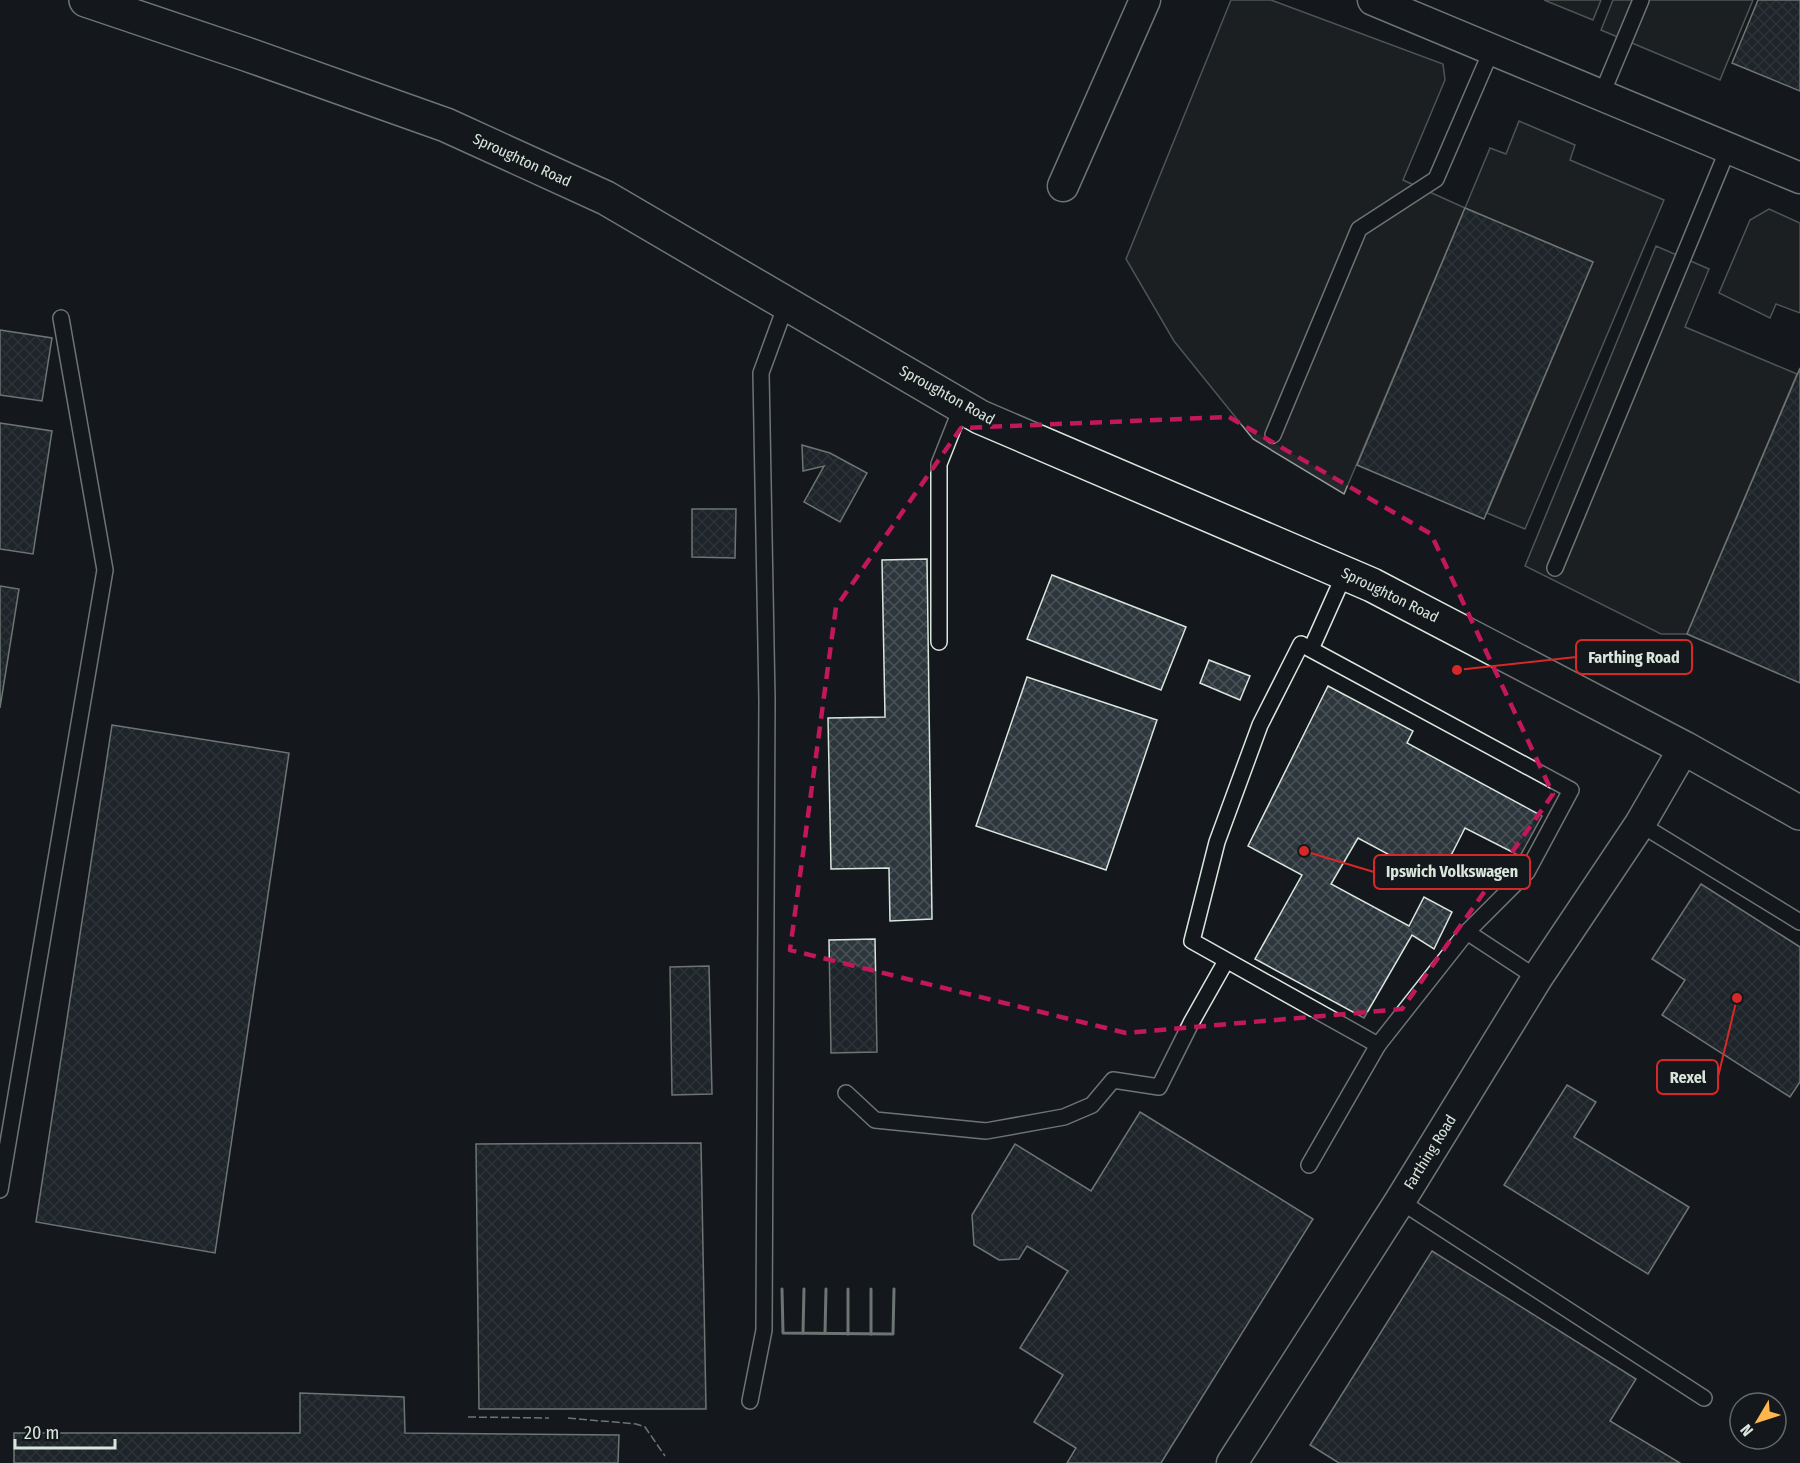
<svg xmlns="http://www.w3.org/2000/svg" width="1800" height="1463" font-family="'Fira Sans Condensed',sans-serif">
	<defs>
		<pattern id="building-cross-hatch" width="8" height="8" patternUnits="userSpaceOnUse" patternTransform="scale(1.5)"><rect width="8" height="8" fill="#2c363c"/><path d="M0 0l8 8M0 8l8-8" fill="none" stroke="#4a5358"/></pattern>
	</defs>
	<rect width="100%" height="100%" fill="#14181c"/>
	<g fill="#24282b" stroke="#939e99" stroke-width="1.5">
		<path d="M 1231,0 L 1271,0 L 1443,64 L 1445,80 L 1403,180 L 1465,208 L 1490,148 L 1506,154 L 1519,121 L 1575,145 L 1570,160 L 1664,200 L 1525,529 L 1487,513 L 1593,262 L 1465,208 L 1344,494 L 1253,439 L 1174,341 L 1126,259 Z"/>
		<path d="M 1544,0 L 1601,0 L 1593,20 Z"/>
		<path d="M 1613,0 L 1753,0 L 1720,80 L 1601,30 Z"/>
		<path d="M 1769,209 L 1800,223 L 1800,313 L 1776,304 L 1770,318 L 1719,293 L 1750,220 Z"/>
		<path d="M 1656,246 L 1709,269 L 1685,327 L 1797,374 L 1687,634 L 1661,634 L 1525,566 Z"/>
	</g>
	<g fill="url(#building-cross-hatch)" stroke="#d8e6dc" stroke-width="1.5">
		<path d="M 1758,0 L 1800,0 L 1800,91 L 1732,63 Z"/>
		<path d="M 1465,208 L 1593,262 L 1484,519 L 1357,465 Z"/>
		<path d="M 0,330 L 52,338 L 42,401 L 0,395 Z"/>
		<path d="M 1800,368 L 1800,683 L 1687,634 Z"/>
		<path d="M 0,423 L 52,431 L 33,554 L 0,549 Z"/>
		<path d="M 802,445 L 830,453 L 867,473 L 840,522 L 804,502 L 824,466 L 803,471 Z"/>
		<path d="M 692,509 L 736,509 L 735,558 L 692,557 Z"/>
		<path d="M 927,559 L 932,919 L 890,921 L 889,868 L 831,869 L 828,718 L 885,717 L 882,560 Z"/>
		<path d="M 1052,575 L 1186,627 L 1161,690 L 1027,639 Z"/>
		<path d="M 0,586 L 19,589 L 0,708 Z"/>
		<path d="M 1209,660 L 1250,676 L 1240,700 L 1200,683 Z"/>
		<path d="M 1027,677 L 1157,720 L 1106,870 L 976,826 Z"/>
		<path d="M 1328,686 L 1413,731 L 1407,743 L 1542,816 L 1520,856 L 1465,828 L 1438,881 L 1358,838 L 1331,884 L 1409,926 L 1424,897 L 1452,912 L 1434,949 L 1412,935 L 1364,1018 L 1255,959 L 1302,875 L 1248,846 Z"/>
		<path d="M 112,725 L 289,753 L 215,1253 L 36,1222 Z"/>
		<path d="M 1701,884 L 1800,947 L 1800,1082 L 1790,1097 L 1662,1015 L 1685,980 L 1652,959 Z"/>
		<path d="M 875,939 L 877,1052 L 831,1053 L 829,940 Z"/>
		<path d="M 709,966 L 712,1094 L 672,1095 L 670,967 Z"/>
		<path d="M 1567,1085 L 1596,1102 L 1574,1137 L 1689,1207 L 1648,1274 L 1504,1185 Z"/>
		<path d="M 1140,1112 L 1313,1219 L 1161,1463 L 1067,1463 L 1076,1448 L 1034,1422 L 1063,1375 L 1020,1348 L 1068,1271 L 1027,1246 L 1019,1259 L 999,1260 L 974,1245 L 972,1215 L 1015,1144 L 1091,1191 Z"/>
		<path d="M 701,1143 L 706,1409 L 479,1409 L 476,1144 Z"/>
		<path d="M 1432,1251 L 1636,1379 L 1610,1421 L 1680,1463 L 1339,1463 L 1310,1445 Z"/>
		<path d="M 300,1393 L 404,1397 L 405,1433 L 619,1435 L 618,1463 L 14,1463 L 14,1433 L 300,1433 Z"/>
	</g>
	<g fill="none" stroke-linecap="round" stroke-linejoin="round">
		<defs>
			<g id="service">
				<path d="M 1601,96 L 1641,0"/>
				<path d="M 1273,435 L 1359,229 L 1436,179 L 1492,49"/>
				<path d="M 1555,568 L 1728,149"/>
				<path d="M 939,642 L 939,464 L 962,406"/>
				<path d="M 1311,649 L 1345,573"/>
				<path d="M 1640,824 L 1800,922"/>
				<path d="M 1378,1045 L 1192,941 L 1217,842 L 1260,725 L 1301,644 L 1571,790 L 1527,872 L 1467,932"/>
				<path d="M 846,1093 L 875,1120 L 986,1131 L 1064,1117 L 1092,1105 L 1113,1080 L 1159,1087 L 1191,1023 L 1226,961"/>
				<path d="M 1309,1165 L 1378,1045 L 1467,932 L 1537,978"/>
				<path d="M 0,1190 L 105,570 L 61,318"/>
				<path d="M 1400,1201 L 1704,1398"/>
				<path d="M 750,1401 L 764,1330 L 767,700 L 761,373 L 787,302"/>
			</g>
			<g id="minor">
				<path d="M 1373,0 L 1800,178"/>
				<path d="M 1063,186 L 1145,0"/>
				<path d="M 1232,1463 L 1400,1201 L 1537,978 L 1640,824 L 1684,748"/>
			</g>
			<path id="tertiary" d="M 86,0 L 246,54 L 446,125 L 606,198 L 980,417 L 1372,585 L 1684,748 L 1800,813"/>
		</defs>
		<use href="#service" stroke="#d8e6dc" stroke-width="18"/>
		<use href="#minor" stroke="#d8e6dc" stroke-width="33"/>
		<use href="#tertiary" stroke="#d8e6dc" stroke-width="36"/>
		<use href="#service" stroke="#14181c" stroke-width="15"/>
		<use href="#minor" stroke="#14181c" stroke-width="30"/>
		<use href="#tertiary" stroke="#14181c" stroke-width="33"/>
		<g stroke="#d8e6dc" stroke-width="1.5" stroke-dasharray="8 3" stroke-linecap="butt">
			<path d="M 468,1417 L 549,1418"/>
			<path d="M 568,1418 L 636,1424 L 645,1427 L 665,1456"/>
		</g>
		<g stroke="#d8e6dc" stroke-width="3">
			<path d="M 782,1289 L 783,1333 L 893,1334 L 894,1289"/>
			<path d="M 848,1289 L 848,1334"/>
			<path d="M 871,1289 L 871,1334"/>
			<path d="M 803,1333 L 804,1289"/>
			<path d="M 825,1333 L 826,1289"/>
		</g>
	</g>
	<path d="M0 0H1800V1463H0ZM 1229,417 L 1431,534 L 1553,794 L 1402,1009 L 1126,1033 L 790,950 L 836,607 L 961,428 Z" fill="#14181c" fill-opacity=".55" fill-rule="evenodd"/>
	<path fill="none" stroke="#c2185b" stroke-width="4.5" stroke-dasharray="12 8" stroke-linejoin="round" d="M 1229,417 L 1431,534 L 1553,794 L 1402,1009 L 1126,1033 L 790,950 L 836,607 L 961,428 Z"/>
	<g text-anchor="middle" stroke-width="4.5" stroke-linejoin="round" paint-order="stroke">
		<g font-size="15" fill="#d8e6dc" stroke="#14181c">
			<text transform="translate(522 160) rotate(25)" y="5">Sproughton Road</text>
			<text transform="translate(947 395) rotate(29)" y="5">Sproughton Road</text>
			<text transform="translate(1390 595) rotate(26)" y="5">Sproughton Road</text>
			<text transform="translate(1430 1152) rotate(-58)" y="5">Farthing Road</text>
		</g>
	</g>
	<path fill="none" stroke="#d62828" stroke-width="2" d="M1457 670L1576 657M1304 851L1374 872M1737 998L1718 1077"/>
	<g fill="#d62828" stroke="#14181c" stroke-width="2">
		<circle cx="1457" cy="670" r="6"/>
		<circle cx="1304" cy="851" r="6"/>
		<circle cx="1737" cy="998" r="6"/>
	</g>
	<g fill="#14181c" stroke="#d62828" stroke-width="2">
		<rect x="1576" y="640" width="116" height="34" rx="6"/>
		<rect x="1374" y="855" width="156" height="34" rx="6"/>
		<rect x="1657" y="1060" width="61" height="34" rx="6"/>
	</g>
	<g font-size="16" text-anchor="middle" font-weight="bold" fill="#d8e6dc">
		<text x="1634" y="663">Farthing Road</text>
		<text x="1452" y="877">Ipswich Volkswagen</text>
		<text x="1688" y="1083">Rexel</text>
	</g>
	<g transform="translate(1758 1421) rotate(231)"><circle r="28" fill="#14181c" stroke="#626a69" stroke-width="1.5"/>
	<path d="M0-4.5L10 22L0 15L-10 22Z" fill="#ffb74d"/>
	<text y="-9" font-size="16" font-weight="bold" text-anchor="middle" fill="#d8e6dc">N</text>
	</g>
	<path d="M15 1439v9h100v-9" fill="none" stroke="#d8e6dc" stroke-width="3"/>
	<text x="24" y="1439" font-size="18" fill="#d8e6dc" stroke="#14181c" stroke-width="4.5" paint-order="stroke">20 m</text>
</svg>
